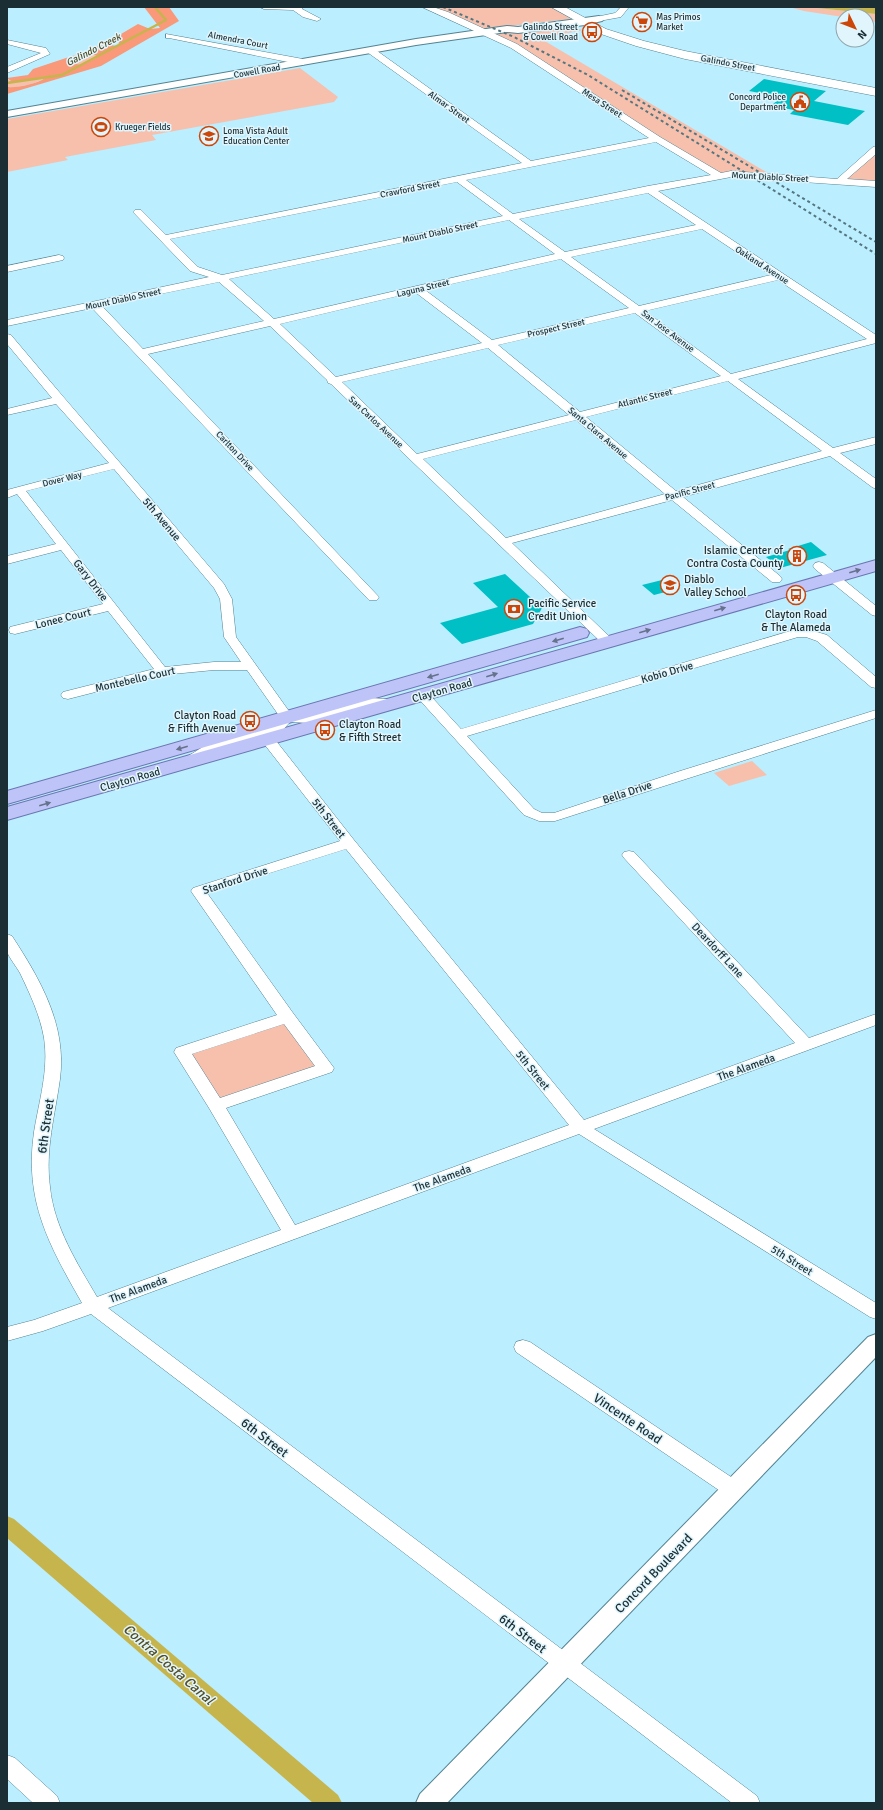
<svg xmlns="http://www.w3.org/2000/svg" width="883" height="1810" font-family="Signika,sans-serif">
	<rect width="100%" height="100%" fill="#bbeefe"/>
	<g fill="#f6c0ad">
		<path d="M 426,7 L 558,7 L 578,18 L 511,26 L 508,29 L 563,27 L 585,30 L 550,36 L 543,40 L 773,176 L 719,176 L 514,46 Z"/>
		<path d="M 789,7 L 807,7 L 876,14 L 876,22 L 867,21 L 867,16 L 843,17 L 804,11 Z"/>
		<path d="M 88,51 L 98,57 L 82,65 L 71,63 L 86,59 L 72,56 Z"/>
		<path d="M 300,68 L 338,97 L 334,102 L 152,135 L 156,140 L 65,157 L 68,160 L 7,172 L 7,119 Z"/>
		<path d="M 46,77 C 37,84 18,88 7,87 L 7,79 L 11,81 L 8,83 Z"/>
		<path d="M 876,149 L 876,184 L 840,181 Z"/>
		<path d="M 752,761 L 767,775 L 729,786 L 714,773 Z"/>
		<path d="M 287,1017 L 326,1068 L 216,1105 L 182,1052 Z"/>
	</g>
	<path fill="#f99979" d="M 144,7 L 169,7 L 179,21 L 101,66 L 7,94 L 7,87 C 17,88 37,84 45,78 L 7,83 L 11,81 L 7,78 L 28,75 L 33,69 L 72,56 L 87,59 L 72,63 L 82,65 L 98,57 L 88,51 L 101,44 L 118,46 L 121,34 L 138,24 L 150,29 L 160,28 Z"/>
	<path fill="#c6b44d" d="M 807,7 L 876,7 L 876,14 Z"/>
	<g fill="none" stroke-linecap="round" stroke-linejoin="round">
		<path stroke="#c6b44d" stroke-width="2.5" d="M 7,83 L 62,75 L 166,20 L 155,7"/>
		<path fill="#c6b44d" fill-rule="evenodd" d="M 7,1516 L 14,1519 L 338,1795 L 342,1803 L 313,1803 L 7,1538 Z"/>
	</g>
	<g fill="#00bfc5">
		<path d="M 764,79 L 826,91 L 814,101 L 865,111 L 848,125 L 790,114 L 794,110 L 771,106 L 781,97 L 749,91 Z"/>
		<path d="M 811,542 L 827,555 L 780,568 L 766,557 L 790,550 L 788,549 Z"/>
		<path d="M 505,574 L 542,608 L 533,624 L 462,644 L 440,623 L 498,607 L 473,583 Z"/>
		<path d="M 666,579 L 677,589 L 654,595 L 642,585 Z"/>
	</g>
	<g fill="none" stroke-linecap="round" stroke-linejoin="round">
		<defs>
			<g id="minor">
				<path d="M 260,7 L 303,7 L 302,9 L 321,19 L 317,21 L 303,17 L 293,10 L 264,9 Z"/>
				<path d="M 422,7 L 433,7 L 448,12 L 517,44 L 660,137 L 721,173 L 731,171 L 837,179 L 873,147 L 876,146 L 876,154 L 847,179 L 876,181 L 876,187 L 731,177 L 658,191 L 876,335 L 876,343 L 738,379 L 833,448 L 876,437 L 876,444 L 840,453 L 876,479 L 876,489 L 872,487 L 830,456 L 683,497 L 780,576 L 782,579 L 780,582 L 772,582 L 672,500 L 512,543 L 614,641 L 613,644 L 603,644 L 331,384 L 328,383 L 327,380 L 270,326 L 148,354 L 379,597 L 377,600 L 369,600 L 92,308 L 7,326 L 7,320 L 209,277 L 190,271 L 135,214 L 133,212 L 135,210 L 141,210 L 166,235 L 522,163 L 367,52 L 367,48 L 373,48 L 531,161 L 649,138 L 511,48 ZM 656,142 L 711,175 L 648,186 L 513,214 L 466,180 ZM 457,182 L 503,216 L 222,275 L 198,267 L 170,239 ZM 648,193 L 696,225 L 565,252 L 519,219 ZM 509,220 L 555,254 L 274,319 L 229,279 ZM 702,229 L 771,275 L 639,306 L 571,257 ZM 561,259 L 629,308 L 492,340 L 425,290 ZM 778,280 L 867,339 L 731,374 L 645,311 ZM 219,282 L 264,321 L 143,349 L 102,306 ZM 415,292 L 482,343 L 336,377 L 280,324 ZM 635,313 L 721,376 L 580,412 L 498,345 ZM 488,348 L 569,415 L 417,454 L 342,382 ZM 728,381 L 822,451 L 676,491 L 586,417 ZM 576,420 L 665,494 L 506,538 L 423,459 Z"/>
				<path d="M 621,7 L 629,7 L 621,17 L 599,21 L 595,19 L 596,17 L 615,13 Z"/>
				<path d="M 166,34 L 303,59 L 307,62 L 303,65 L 169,38 L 166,38 Z"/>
				<path d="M 7,40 L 46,48 L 50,54 L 7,73 L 7,67 L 41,53 L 7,44 Z"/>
				<path d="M 59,255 L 63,256 L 64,258 L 63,260 L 7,272 L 7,266 Z"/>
				<path d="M 7,334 L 11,335 C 81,419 154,501 224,584 L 232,599 L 236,637 L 291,714 L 310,715 L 371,698 L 401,700 L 403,703 L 401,706 L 371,706 L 310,723 L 290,722 L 281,732 L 216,751 L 195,764 L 185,764 L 183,761 L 185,758 L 206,745 L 271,726 L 280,717 L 247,670 L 214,670 L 162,675 L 68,699 L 63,698 L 61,695 L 63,692 L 154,669 L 108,611 L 15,634 L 10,633 L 9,630 L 10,627 L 103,604 L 61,550 L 7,564 L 7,556 L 56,544 L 17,494 L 7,498 L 7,490 L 109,463 L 56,404 L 7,415 L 7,409 L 52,398 L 7,344 ZM 114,469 L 214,588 L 220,599 L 224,637 L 241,662 L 214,662 L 165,667 L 26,491 Z"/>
				<path d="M 819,562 L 823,563 L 876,606 L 876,616 L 872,615 L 815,569 L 813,566 L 815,563 Z"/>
				<path d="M 797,629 L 807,629 L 827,635 L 876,677 L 876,688 L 871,687 L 817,641 L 806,637 L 798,637 L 467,736 L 534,809 L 542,813 L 554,813 L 677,772 L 876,710 L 876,718 L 555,821 L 539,821 L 524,815 L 416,696 L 418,693 L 428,693 L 461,729 Z"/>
				<path d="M 268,736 L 273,737 L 354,840 L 584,1120 L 795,1043 L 624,858 L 622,855 L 624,852 L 629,851 L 634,852 L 809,1038 L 876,1014 L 876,1025 L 594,1129 L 876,1303 L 876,1319 L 870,1317 L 579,1134 L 108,1308 L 757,1796 L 760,1803 L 732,1803 L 91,1314 L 43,1331 L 7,1341 L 7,1327 L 34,1320 L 82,1303 C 49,1245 24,1201 34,1132 C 39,1101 49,1070 44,1038 C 40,1015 30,994 20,973 C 16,966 10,959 7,952 C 6,947 7,939 7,934 L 12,936 C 40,979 67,1025 60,1079 C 55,1115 45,1150 50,1187 C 54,1227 77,1263 97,1297 L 281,1230 L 209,1108 L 174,1052 L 176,1048 L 277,1015 L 193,894 L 191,891 L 193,888 L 340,841 L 261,740 L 263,737 ZM 346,849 L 569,1125 L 295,1225 L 226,1108 L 332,1072 L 334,1068 L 293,1013 L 207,893 ZM 284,1024 L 315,1066 L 220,1098 L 192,1054 Z"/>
				<path d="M 523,1340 L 530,1342 L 740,1483 L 743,1489 L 740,1495 L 733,1497 L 726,1495 L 516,1352 L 514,1347 L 516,1342 Z"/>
				<path d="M 7,1755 L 15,1758 L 57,1796 L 60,1803 L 33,1803 L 7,1779 Z"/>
			</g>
			<g id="tertiary">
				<path d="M 599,16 L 604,19 L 602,21 L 585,25 L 518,33 L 507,32 L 416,45 L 7,117 L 7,111 L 416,39 L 507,26 L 518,27 Z"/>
				<path d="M 876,1334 L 876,1357 L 447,1803 L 416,1803 L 420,1794 L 868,1337 Z"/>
			</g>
			<path id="secondary" d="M 551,7 L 565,7 L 606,29 L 644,41 L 685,51 L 876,88 L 876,96 L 685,59 L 636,46 L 598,33 Z"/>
			<g id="primary">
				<path d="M 876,560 L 876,571 L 7,820 L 7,807 Z"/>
				<path d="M 580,627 L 587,629 L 589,633 L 587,637 L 7,804 L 7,791 Z"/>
			</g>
		</defs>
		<use href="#minor" stroke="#538391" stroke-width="1"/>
		<use href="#tertiary" stroke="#538391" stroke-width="2"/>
		<use href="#secondary" stroke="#538391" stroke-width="1"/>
		<use href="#primary" stroke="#6a76b1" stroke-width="2"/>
		<use href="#minor" fill="#fff" fill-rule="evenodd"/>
		<use href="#tertiary" fill="#fff" fill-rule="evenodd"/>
		<use href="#secondary" fill="#fff" fill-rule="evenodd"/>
		<use href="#primary" fill="#bfc4f8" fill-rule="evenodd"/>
		<g stroke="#55757f" stroke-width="2" stroke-dasharray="3 3" stroke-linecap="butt">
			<path d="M 443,7 L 514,37 L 588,75 L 876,254"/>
			<path d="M 622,90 L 876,242"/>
		</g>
	</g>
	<defs><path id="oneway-solid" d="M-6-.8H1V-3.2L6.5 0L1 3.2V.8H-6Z"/></defs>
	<g fill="#64728c">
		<use href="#oneway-solid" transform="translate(855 571) rotate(-16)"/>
		<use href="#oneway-solid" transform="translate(720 609) rotate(-16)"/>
		<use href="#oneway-solid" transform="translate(645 631) rotate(-16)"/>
		<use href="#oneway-solid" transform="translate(558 640) rotate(164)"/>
		<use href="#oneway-solid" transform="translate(492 675) rotate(-17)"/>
		<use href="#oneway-solid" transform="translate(433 676) rotate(164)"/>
		<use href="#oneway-solid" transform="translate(182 748) rotate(164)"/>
		<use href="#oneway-solid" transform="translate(45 804) rotate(-16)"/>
	</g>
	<defs>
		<symbol id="supermarket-ring" viewBox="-11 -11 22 22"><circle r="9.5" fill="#e1f5fc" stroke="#cc4609" stroke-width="1.5"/><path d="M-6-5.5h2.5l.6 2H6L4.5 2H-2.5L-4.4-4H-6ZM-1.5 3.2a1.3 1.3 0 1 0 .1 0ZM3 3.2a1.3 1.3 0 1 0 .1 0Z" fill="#cc4609"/></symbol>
		<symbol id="bus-ring" viewBox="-11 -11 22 22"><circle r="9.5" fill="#e1f5fc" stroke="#cc4609" stroke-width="1.5"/><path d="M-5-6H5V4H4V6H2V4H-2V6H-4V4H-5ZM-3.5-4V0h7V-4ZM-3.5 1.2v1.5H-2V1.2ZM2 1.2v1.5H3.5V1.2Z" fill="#cc4609"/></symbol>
		<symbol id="civic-ring" viewBox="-11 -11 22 22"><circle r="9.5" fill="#e1f5fc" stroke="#cc4609" stroke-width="1.5"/><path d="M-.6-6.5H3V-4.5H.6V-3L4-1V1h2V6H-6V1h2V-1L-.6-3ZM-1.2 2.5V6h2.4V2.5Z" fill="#cc4609"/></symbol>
		<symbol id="stadium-ring" viewBox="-11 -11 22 22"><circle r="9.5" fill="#e1f5fc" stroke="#cc4609" stroke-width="1.5"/><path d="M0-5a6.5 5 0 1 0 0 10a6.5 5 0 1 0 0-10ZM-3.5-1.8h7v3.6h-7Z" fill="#cc4609"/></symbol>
		<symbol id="school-ring" viewBox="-11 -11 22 22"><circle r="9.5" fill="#e1f5fc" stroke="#cc4609" stroke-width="1.5"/><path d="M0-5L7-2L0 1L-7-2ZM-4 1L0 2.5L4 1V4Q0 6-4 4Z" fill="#cc4609"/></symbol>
		<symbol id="building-ring" viewBox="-11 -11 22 22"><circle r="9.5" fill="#e1f5fc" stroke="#cc4609" stroke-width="1.5"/><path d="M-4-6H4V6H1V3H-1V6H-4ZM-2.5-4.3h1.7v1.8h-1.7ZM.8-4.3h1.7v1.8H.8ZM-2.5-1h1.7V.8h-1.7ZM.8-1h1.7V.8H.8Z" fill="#cc4609"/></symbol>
		<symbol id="bank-ring" viewBox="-11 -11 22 22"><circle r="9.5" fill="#e1f5fc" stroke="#cc4609" stroke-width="1.5"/><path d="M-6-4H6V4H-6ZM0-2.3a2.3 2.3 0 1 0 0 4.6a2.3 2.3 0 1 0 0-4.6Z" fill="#cc4609"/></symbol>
	</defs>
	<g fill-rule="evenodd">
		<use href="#supermarket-ring" x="631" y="11" width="22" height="22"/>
		<use href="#bus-ring" x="581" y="21" width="22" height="22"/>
		<use href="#civic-ring" x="789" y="91" width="22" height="22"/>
		<use href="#stadium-ring" x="90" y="116" width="22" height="22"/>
		<use href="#school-ring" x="198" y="125" width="22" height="22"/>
		<use href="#building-ring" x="786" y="545" width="22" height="22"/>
		<use href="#school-ring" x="659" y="574" width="22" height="22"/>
		<use href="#bus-ring" x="785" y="584" width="22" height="22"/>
		<use href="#bank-ring" x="503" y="598" width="22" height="22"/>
		<use href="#bus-ring" x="239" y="710" width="22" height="22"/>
		<use href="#bus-ring" x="314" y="719" width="22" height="22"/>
	</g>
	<g text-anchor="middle" stroke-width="3" stroke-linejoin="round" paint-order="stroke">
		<g font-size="9" fill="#1a2e34" stroke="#e1f5fc" text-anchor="start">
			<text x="656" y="20">Mas Primos<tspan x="656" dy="10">Market</tspan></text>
			<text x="578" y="30" text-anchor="end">Galindo Street<tspan x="578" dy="10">&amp; Cowell Road</tspan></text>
			<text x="786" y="100" text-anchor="end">Concord Police<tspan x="786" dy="10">Department</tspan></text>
			<text x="115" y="130">Krueger Fields</text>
			<text x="223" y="134">Loma Vista Adult<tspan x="223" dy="10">Education Center</tspan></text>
		</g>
		<g font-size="9" fill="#1a2e34" stroke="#e1f5fc">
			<text transform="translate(238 40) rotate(11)" y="3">Almendra Court</text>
			<text transform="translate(728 63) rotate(11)" y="3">Galindo Street</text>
			<text transform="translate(257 71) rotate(-10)" y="3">Cowell Road</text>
			<text transform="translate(602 103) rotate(33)" y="3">Mesa Street</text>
			<text transform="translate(449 107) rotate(36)" y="3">Almar Street</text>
			<text transform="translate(770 177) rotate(3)" y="3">Mount Diablo Street</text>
			<text transform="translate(410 189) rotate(-11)" y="3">Crawford Street</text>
			<text transform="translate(440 232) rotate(-12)" y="3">Mount Diablo Street</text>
			<text transform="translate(762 265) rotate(33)" y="3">Oakland Avenue</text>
			<text transform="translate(423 288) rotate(-13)" y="3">Laguna Street</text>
			<text transform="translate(123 299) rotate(-12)" y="3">Mount Diablo Street</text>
			<text transform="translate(556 328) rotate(-13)" y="3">Prospect Street</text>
			<text transform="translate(668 331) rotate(37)" y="3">San Jose Avenue</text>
			<text transform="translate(645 398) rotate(-14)" y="3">Atlantic Street</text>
			<text transform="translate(376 422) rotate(43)" y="3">San Carlos Avenue</text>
			<text transform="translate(598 433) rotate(40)" y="3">Santa Clara Avenue</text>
			<text transform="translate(235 451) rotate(47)" y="3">Carlton Drive</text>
			<text transform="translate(62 479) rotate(-14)" y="3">Dover Way</text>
			<text transform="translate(690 491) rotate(-15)" y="3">Pacific Street</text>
		</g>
		<g font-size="10" font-style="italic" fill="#564e24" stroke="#e1f5fc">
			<text transform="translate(93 49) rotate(-27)" y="4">Galindo Creek</text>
		</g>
		<g font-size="11" fill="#1a2e34" stroke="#e1f5fc">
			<text transform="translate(162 519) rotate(50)" y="4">5th Avenue</text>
			<text transform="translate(91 580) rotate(52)" y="4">Gary Drive</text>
			<text transform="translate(63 618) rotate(-14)" y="4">Lonee Court</text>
			<text transform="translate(667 672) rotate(-16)" y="4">Kobio Drive</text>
			<text transform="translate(135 679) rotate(-13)" y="4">Montebello Court</text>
			<text transform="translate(442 690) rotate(-16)" y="4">Clayton Road</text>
			<text transform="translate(130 779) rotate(-16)" y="4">Clayton Road</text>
			<text transform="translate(627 792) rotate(-18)" y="4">Bella Drive</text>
			<text transform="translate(329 818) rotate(52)" y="4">5th Street</text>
			<text transform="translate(235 880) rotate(-18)" y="4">Stanford Drive</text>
			<text transform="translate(718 950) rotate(47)" y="4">Deardorff Lane</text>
			<text transform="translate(746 1067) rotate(-20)" y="4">The Alameda</text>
			<text transform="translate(533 1070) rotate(51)" y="4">5th Street</text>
			<text transform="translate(442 1178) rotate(-20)" y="4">The Alameda</text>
			<text transform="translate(792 1260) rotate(32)" y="4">5th Street</text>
			<text transform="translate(138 1289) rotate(-20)" y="4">The Alameda</text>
		</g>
		<g font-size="11" fill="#1a2e34" stroke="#e1f5fc" text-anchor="start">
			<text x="783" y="554" text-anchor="end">Islamic Center of<tspan x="783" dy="13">Contra Costa County</tspan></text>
			<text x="684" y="583">Diablo<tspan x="684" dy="13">Valley School</tspan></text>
			<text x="528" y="607">Pacific Service<tspan x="528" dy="13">Credit Union</tspan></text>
			<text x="796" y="618" text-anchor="middle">Clayton Road<tspan x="796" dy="13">&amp; The Alameda</tspan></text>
			<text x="236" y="719" text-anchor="end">Clayton Road<tspan x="236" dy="13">&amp; Fifth Avenue</tspan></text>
			<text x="339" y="728">Clayton Road<tspan x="339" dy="13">&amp; Fifth Street</tspan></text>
		</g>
		<g font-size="13" fill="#1a2e34" stroke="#e1f5fc">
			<text transform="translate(45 1126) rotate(-82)" y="5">6th Street</text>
			<text transform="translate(628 1418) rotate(34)" y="5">Vincente Road</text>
			<text transform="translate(265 1437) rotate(37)" y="5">6th Street</text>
			<text transform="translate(653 1573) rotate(-46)" y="5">Concord Boulevard</text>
			<text transform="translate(523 1633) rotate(37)" y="5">6th Street</text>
		</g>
		<g font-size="14" font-style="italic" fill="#564e24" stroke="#e1f5fc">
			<text transform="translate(169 1664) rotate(41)" y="5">Contra Costa Canal</text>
		</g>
	</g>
	<rect width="883" height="1810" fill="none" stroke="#1a2e34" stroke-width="16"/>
	<g transform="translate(855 28) rotate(133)"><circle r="19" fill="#e1f5fc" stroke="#91a5ac"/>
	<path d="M0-3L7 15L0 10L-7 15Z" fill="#cc4609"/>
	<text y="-6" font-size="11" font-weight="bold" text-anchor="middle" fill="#1a2e34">N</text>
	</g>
</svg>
